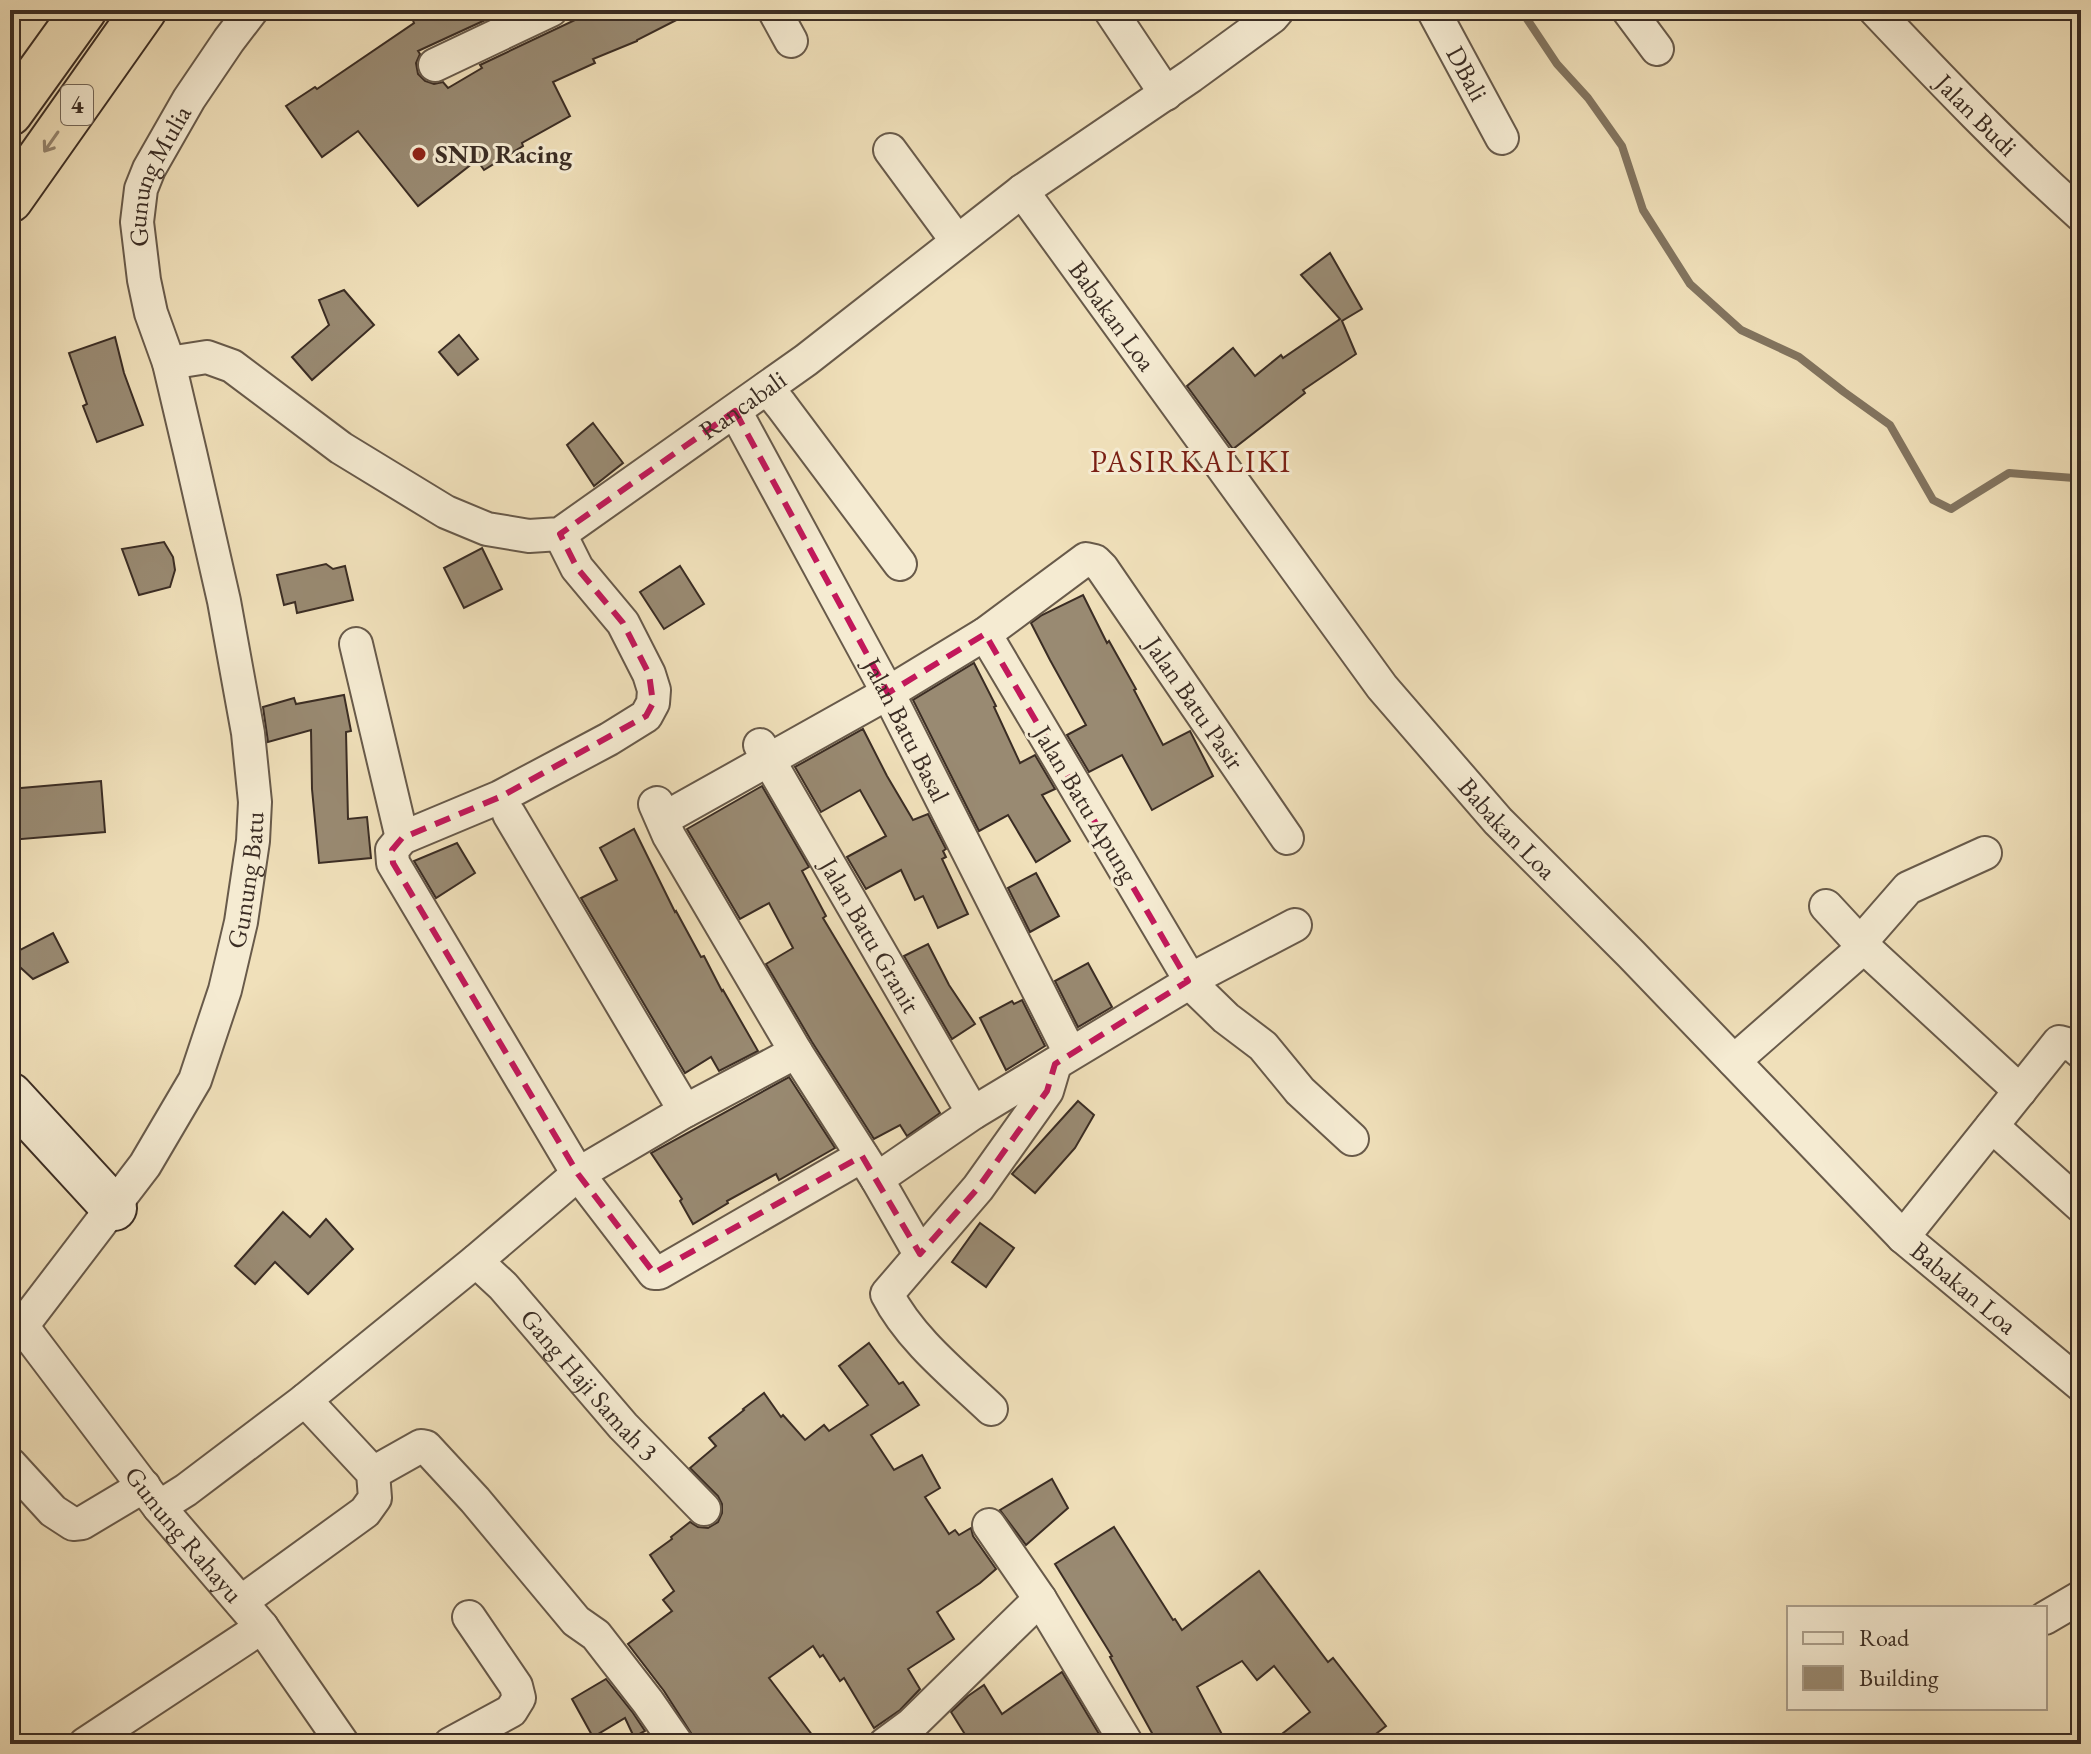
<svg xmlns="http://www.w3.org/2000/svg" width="2091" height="1754" font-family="'EB Garamond',serif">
	<rect width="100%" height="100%" fill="#f0e0ba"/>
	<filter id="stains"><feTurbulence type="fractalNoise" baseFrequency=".0025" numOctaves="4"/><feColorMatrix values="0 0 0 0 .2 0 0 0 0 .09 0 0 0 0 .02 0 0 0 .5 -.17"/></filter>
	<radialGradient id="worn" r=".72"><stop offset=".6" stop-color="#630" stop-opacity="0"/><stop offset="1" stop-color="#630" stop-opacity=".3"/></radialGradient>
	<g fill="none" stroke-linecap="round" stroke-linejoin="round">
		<path stroke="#82745f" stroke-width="8" d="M 1521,10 L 1557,64 L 1588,98 L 1622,146 L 1643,210 L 1690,284 L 1741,330 L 1799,357 L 1844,392 L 1890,425 L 1933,500 L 1951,509 L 2009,473 L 2074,478 L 2081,484"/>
	</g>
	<g fill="#998a72" stroke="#3b2d24" stroke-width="2">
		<path d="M 409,10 L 507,10 L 418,51 L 420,54 L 416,63 L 418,74 L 425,81 L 434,84 L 443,82 L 448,88 L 482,68 L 480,65 L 596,10 L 696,10 L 637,40 L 637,41 L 593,59 L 595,63 L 553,82 L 570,116 L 522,143 L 523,146 L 484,170 L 477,160 L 418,206 L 358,131 L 322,157 L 286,106 L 315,87 L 317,89 L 414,23 Z"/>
		<path d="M 1330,253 L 1362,309 L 1342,321 L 1356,354 L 1303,390 L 1305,393 L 1233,449 L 1187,386 L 1233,348 L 1255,376 L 1281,355 L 1283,358 L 1340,319 L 1301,275 Z"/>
		<path d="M 344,290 L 374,325 L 312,380 L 292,357 L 329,325 L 319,300 Z"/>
		<path d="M 459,335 L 478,359 L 458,375 L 439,352 Z"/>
		<path d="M 115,337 L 124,373 L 143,425 L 97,442 L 83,406 L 87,404 L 69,353 Z"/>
		<path d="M 593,423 L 623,463 L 594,486 L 567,445 Z"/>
		<path d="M 164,542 L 173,557 L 175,570 L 170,587 L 139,595 L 122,549 Z"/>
		<path d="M 482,548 L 502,589 L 464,608 L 444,568 Z"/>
		<path d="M 326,564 L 333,569 L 345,566 L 353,600 L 297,613 L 295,602 L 284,605 L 277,575 Z"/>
		<path d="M 680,566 L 704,604 L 664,629 L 640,592 Z"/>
		<path d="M 1083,595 L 1107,643 L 1109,641 L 1136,689 L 1134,690 L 1163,745 L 1190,731 L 1213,776 L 1152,810 L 1122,755 L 1089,772 L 1067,735 L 1086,725 L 1050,660 L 1031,623 L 1042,615 Z"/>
		<path d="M 974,663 L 996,706 L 994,707 L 1020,763 L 1035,755 L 1055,789 L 1042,795 L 1070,841 L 1036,862 L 1008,815 L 979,831 L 913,700 Z"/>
		<path d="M 344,695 L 351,731 L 346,732 L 348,819 L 367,817 L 371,858 L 319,863 L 312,789 L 311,730 L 268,742 L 263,707 L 294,698 L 296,704 Z"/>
		<path d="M 863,729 L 887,776 L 913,820 L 928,814 L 946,849 L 943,851 L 946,857 L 942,859 L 968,914 L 938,928 L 923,896 L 915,900 L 901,870 L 866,889 L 847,857 L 886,836 L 860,790 L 821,812 L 795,767 Z"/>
		<path d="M 101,781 L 105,832 L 10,840 L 10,789 Z"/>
		<path d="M 762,786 L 809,867 L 802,871 L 826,916 L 823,918 L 940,1113 L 907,1136 L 900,1125 L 874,1139 L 812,1042 L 766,964 L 793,948 L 769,903 L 740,919 L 687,829 Z"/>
		<path d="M 634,829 L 675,912 L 676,911 L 701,957 L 704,956 L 722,991 L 723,990 L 758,1051 L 719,1071 L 711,1057 L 685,1073 L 581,898 L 617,880 L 600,848 Z"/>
		<path d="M 457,843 L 475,873 L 436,898 L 414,861 Z"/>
		<path d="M 1036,873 L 1059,916 L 1030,932 L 1008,888 Z"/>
		<path d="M 53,933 L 68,962 L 33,979 L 10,958 L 10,955 Z"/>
		<path d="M 928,944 L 949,985 L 975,1024 L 952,1039 L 904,956 Z"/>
		<path d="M 1088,963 L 1112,1007 L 1078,1027 L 1055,981 Z"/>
		<path d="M 1022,1000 L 1045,1046 L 1006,1070 L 980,1018 L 1012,1001 L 1014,1004 Z"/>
		<path d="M 789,1077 L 835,1148 L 779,1180 L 776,1174 L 727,1201 L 728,1203 L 693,1224 L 680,1201 L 682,1199 L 651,1153 Z"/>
		<path d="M 1078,1101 L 1094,1115 L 1075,1148 L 1035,1193 L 1012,1174 Z"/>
		<path d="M 283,1212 L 310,1237 L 326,1219 L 353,1249 L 308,1294 L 275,1262 L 255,1284 L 235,1266 Z"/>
		<path d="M 980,1223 L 1014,1248 L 986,1287 L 952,1262 Z"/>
		<path d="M 869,1343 L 899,1384 L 903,1382 L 919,1405 L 871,1435 L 894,1470 L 922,1455 L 940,1488 L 925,1497 L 949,1534 L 955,1530 L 959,1535 L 971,1528 L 973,1536 L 996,1569 L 980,1583 L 937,1612 L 954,1639 L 908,1669 L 920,1689 L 900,1710 L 874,1728 L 844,1678 L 840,1681 L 823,1655 L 820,1657 L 813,1646 L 769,1678 L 819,1744 L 698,1744 L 664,1691 L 628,1644 L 672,1611 L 663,1600 L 674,1591 L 650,1555 L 672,1539 L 671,1537 L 690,1522 L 698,1527 L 708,1528 L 718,1522 L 722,1513 L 722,1504 L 718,1496 L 690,1468 L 716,1446 L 709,1438 L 744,1410 L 743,1409 L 764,1393 L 781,1417 L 783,1415 L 805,1440 L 824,1425 L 829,1431 L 868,1405 L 839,1366 Z"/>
		<path d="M 1052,1479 L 1068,1508 L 1026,1545 L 1000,1510 Z"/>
		<path d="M 1114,1527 L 1173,1620 L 1175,1619 L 1182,1630 L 1259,1571 L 1328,1662 L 1333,1658 L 1386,1726 L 1363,1744 L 1269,1744 L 1310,1712 L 1274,1666 L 1257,1680 L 1242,1661 L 1197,1687 L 1227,1744 L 1158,1744 L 1110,1657 L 1112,1656 L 1055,1564 Z"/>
		<path d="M 1062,1672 L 1105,1744 L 971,1744 L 951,1712 L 968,1696 L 984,1685 L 1002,1714 Z"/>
		<path d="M 606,1679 L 633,1713 L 645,1731 L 634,1737 L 625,1718 L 593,1737 L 572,1699 Z"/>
	</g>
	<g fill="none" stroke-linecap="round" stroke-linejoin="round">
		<defs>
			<g id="street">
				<path d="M 774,10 L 791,41"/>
				<path d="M 1110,10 L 1166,94"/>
				<path id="s1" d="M 1433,10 L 1502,138"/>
				<path d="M 1628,10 L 1657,49"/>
				<path id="s2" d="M 1875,10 C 1942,81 2008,150 2081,215"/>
				<path d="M 435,65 L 551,10"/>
				<path d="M 890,150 L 957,241"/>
				<path id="s3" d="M 1022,191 L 1382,687 L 1498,821 L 1631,954 L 1903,1237 L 2081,1385"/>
				<path id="s4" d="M 169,363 L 207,357 L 232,366 L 341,448 L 446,512 L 487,529 L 529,536 L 560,534 L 806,360 L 1022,191 L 1191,76 L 1272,17 L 1278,10"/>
				<path d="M 767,388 L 781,405 L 900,564"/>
				<path id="s5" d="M 735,411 L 888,693 L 1070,1053"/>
				<path d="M 560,534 L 577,568 L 623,623 L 649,674 L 654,690 L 653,703 L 646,716 L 609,739 L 500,797 L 402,838 L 392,850 L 393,863 L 578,1174 L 654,1273 L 659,1273 L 862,1156"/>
				<path d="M 356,644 L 402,838"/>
				<path id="s6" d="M 760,745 L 973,1113"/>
				<path d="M 657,803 L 655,804 L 669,836 L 796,1052 L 877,1179 L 920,1254"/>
				<path d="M 509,814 L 685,1111"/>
				<path id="s7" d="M 663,819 L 888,693 L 985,634 L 1086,559 L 1095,561 L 1102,568 L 1287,838"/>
				<path d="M 1826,906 L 1864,947 L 2020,1091"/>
				<path d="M 1295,925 L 1188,981 L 1226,1018 L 1263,1046 L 1300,1091 L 1352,1139"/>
				<path d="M 1860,943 L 1908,888 L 1985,853"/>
				<path d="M 1734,1061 L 1864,947"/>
				<path d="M 1992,1126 L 2081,1206"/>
				<path d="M 877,1179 L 973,1113 L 1182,987 L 1188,981 L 1186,973 L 985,634"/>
				<path d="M 1903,1237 L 2059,1042 L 2074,1046 L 2081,1052"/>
				<path id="s8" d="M 476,1261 L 503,1286 L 623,1426 L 704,1509"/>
				<path id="s9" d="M 22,1326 L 159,1507 L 262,1627 L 343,1744"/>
				<path id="s10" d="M 10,1339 L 22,1326 L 145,1165 L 195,1080 L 225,990 L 241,922 L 253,841 L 255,802 L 248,733 L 224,601 L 190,452 L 169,363 L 151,313 L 144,280 L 137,222 L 141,189 L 149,169 L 189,99 L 229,40 L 252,10"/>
				<path d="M 991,1409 C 954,1374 910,1339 887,1294 L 978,1188 L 1047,1091 L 1055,1064"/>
				<path d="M 10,1464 L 53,1511 L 73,1524 L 82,1523 L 144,1486"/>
				<path d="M 373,1473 L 421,1446 L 426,1447 L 475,1500 L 576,1621 L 596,1635 L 648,1702 L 677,1744"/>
				<path d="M 159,1507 L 186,1490 L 305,1400 L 476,1261 L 578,1174 L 685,1111 L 796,1052"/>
				<path d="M 989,1525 L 1040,1599 L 1127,1744"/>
				<path d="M 241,1602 L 365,1512 L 375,1498 L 373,1473 L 305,1400"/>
				<path d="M 2045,1618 L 2081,1597"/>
				<path d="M 85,1744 L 262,1627"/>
				<path d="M 450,1744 L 511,1711 L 519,1698 L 516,1686 L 469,1617"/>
				<path d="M 885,1744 L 912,1724 L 1040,1599"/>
			</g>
			<path id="secondary" d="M 10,1095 L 114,1208"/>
			<g id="highway">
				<path d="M 10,113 L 84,10"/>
				<path d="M 10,200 L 144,10"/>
			</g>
		</defs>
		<use href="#street" stroke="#685a4a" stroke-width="36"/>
		<use href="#secondary" stroke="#3b2d24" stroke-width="48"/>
		<use href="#highway" stroke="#3b2d24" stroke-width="48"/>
		<use href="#street" stroke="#f5ebd2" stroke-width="32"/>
		<use href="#secondary" stroke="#f5ebd2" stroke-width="44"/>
		<use href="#highway" stroke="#f0e0ba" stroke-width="44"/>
	</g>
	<defs><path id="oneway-shaft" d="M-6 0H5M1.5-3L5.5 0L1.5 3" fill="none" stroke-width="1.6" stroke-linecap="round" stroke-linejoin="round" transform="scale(2)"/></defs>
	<use stroke="#96866f" href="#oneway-shaft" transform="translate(51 142) rotate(125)"/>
	<path fill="none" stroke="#c2185b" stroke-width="6" stroke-dasharray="16 10" stroke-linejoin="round" d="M 735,411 L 888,693 L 985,634 L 1188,981 L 1055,1064 L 1047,1091 L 978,1188 L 920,1254 L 862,1156 L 654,1273 L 578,1174 L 393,863 L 392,850 L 402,838 L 500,797 L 646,716 L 653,703 L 649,674 L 623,623 L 577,568 L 560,534 Z"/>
	<circle fill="#8f2418" stroke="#f5ebd2" stroke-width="3" cx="419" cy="154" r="8"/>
	<g text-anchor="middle" stroke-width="6" stroke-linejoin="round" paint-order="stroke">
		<rect fill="#f5ebd2" stroke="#736658" stroke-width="2" x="61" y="85" width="32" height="40" rx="6"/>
		<g font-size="24" font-weight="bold" fill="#3b2d24">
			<text x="77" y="113">4</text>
		</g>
		<g font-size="26" fill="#3b2d24" stroke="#f5ebd2">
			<text dy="9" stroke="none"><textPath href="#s1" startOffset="72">DBali</textPath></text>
			<text dy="9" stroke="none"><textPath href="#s2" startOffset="146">Jalan Budi</textPath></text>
			<text dy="9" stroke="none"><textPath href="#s10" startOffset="1248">Gunung Mulia</textPath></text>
			<text dy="9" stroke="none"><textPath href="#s3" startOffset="154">Babakan Loa</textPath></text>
			<text dy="9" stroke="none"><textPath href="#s4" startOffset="666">Rancabali</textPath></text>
			<text dy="9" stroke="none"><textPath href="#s7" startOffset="680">Jalan Batu Pasir</textPath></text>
			<text dy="9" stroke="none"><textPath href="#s5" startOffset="362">Jalan Batu Basal</textPath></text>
			<text transform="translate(1086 804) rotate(59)" y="9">Jalan Batu Apung</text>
			<text dy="9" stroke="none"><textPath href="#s3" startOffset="802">Babakan Loa</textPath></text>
			<text dy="9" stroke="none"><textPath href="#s10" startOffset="526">Gunung Batu</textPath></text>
			<text dy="9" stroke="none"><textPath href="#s6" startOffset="220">Jalan Batu Granit</textPath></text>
			<text dy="9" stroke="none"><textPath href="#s3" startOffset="1450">Babakan Loa</textPath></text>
			<text dy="9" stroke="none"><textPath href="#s8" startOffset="168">Gang Haji Samah 3</textPath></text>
			<text dy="9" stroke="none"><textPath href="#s9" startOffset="264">Gunung Rahayu</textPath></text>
		</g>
		<g font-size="26" font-weight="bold" fill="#3b2d24" stroke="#f5ebd2" text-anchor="start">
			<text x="435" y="163">SND Racing</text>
		</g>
		<g font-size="30" letter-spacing="2" fill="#7a1f14" stroke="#f5ebd2">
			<text x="1191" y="472">PASIRKALIKI</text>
		</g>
	</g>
	<rect width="2091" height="1754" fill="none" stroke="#f0e0ba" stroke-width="40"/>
	<rect x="12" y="12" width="2067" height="1730" fill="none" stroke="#3b2d24" stroke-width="4"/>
	<rect x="20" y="20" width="2051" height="1714" fill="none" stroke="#3b2d24" stroke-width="2"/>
	<rect x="1787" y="1606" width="260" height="104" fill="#f5ebd2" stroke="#ab9f8c" stroke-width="2"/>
	<rect x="1803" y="1632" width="40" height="12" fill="#f5ebd2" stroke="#ab9f8c" stroke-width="2"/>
	<text x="1859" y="1646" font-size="24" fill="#3b2d24">Road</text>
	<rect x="1803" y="1666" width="40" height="24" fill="#998a72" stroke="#ab9f8c" stroke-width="2"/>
	<text x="1859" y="1686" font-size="24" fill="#3b2d24">Building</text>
	<rect width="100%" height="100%" filter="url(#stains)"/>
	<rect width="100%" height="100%" fill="url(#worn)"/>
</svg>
